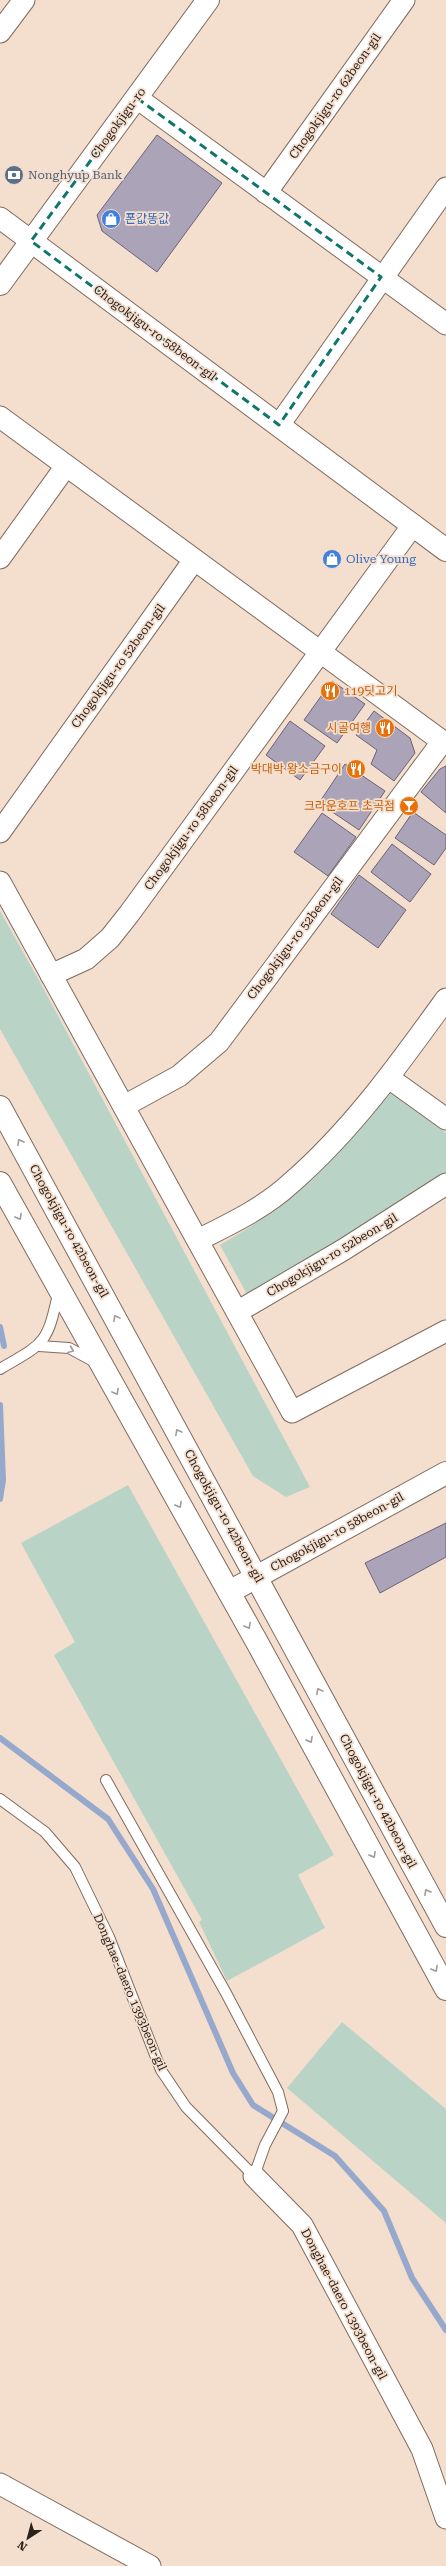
<svg xmlns="http://www.w3.org/2000/svg" width="446" height="2566" font-family="'Roboto Serif','Noto Sans KR',serif">
	<rect width="100%" height="100%" fill="#f4dece"/>
	<g fill="#b9d4c6">
		<path d="M 0,911 L 41,984 L 310,1487 L 286,1497 L 253,1476 L 0,1029 Z"/>
		<path d="M 389,1091 L 446,1133 L 446,1173 L 249,1298 L 220,1245 L 250,1227 L 309,1180 Z"/>
		<path d="M 128,1485 L 334,1855 L 298,1875 L 325,1928 L 227,1981 L 199,1922 L 202,1920 L 54,1655 L 75,1642 L 21,1543 Z"/>
		<path d="M 342,2022 L 446,2109 L 446,2223 L 287,2088 Z"/>
	</g>
	<g fill="none" stroke-linecap="round" stroke-linejoin="round">
		<g stroke="#96a8cc" stroke-width="6">
			<path d="M 0,1327 L 4,1346"/>
			<path d="M 0,1499 L 3,1480 L 0,1405"/>
			<path d="M 0,1738 L 108,1819 L 153,1889 L 233,2073 L 253,2105 L 335,2156 L 384,2211 L 412,2278 L 446,2330"/>
		</g>
	</g>
	<g fill="#aba3b8" stroke="#6b6377">
		<path d="M 157,135 L 222,183 L 157,272 L 102,231 L 97,215 Z"/>
		<path d="M 332,681 L 365,704 L 337,743 L 304,720 Z"/>
		<path d="M 374,711 L 410,738 L 415,753 L 394,781 L 371,764 L 377,750 L 356,735 Z"/>
		<path d="M 290,721 L 325,746 L 300,780 L 266,755 Z"/>
		<path d="M 345,764 L 385,791 L 359,830 L 319,803 Z"/>
		<path d="M 446,766 L 446,813 L 421,792 L 440,769 Z"/>
		<path d="M 413,812 L 446,835 L 446,848 L 434,865 L 395,838 Z"/>
		<path d="M 322,813 L 356,837 L 328,876 L 294,852 Z"/>
		<path d="M 392,844 L 431,874 L 410,902 L 371,872 Z"/>
		<path d="M 359,875 L 406,910 L 378,948 L 331,914 Z"/>
		<path d="M 446,1523 L 446,1557 L 380,1593 L 365,1563 Z"/>
	</g>
	<g fill="none" stroke-linecap="round" stroke-linejoin="round">
		<defs>
			<g id="service">
				<path d="M 39,1346 L 69,1348 L 95,1362"/>
				<path d="M 0,1369 C 44,1343 47,1345 58,1294"/>
				<path d="M 0,1799 L 45,1832 L 75,1867 L 109,1937 L 161,2070 L 186,2107 L 254,2176 L 265,2145 L 283,2111 L 278,2092 L 226,1993 L 106,1780"/>
			</g>
			<g id="minor">
				<path d="M 0,32 L 24,0"/>
				<path d="M 137,98 L 446,324"/>
				<path d="M 266,193 L 404,0"/>
				<path d="M 0,218 L 31,241"/>
				<path d="M 0,417 L 446,744"/>
				<path d="M 279,425 L 446,188"/>
				<path d="M 0,558 L 66,466"/>
				<path d="M 0,832 L 194,560"/>
				<path d="M 0,882 L 292,1412 L 446,1331"/>
				<path d="M 51,975 L 86,959 L 110,938 L 129,914 L 413,525"/>
				<path d="M 389,1078 L 446,1119"/>
				<path d="M 124,1106 L 179,1076 L 219,1042 L 442,742"/>
				<path d="M 198,1240 C 230,1224 264,1208 291,1183 C 352,1130 399,1064 446,999"/>
				<path d="M 237,1312 L 343,1250 L 446,1184"/>
				<path d="M 254,2176 L 302,2225 L 422,2449 L 446,2518"/>
				<path d="M 0,2484 L 150,2566"/>
			</g>
			<g id="tertiary">
				<path d="M 31,241 L 446,550"/>
				<path d="M 0,284 L 208,0"/>
				<path d="M 0,1107 L 446,1926"/>
				<path d="M 0,1183 L 258,1644 L 446,1989"/>
				<path d="M 229,1592 L 446,1473"/>
			</g>
		</defs>
		<use href="#service" stroke="#806c5f" stroke-width="12"/>
		<use href="#minor" stroke="#806c5f" stroke-width="23"/>
		<use href="#tertiary" stroke="#806c5f" stroke-width="24"/>
		<use href="#service" stroke="#fff" stroke-width="10"/>
		<use href="#minor" stroke="#fff" stroke-width="21"/>
		<use href="#tertiary" stroke="#fff" stroke-width="22"/>
	</g>
	<defs><path id="oneway-chevron" d="M-2-3.5L2.5 0L-2 3.5" fill="none" stroke-width="1.6" stroke-linecap="round" stroke-linejoin="round"/></defs>
	<g stroke="#9f9b98">
		<use href="#oneway-chevron" transform="translate(20 1142) rotate(-119)"/>
		<use href="#oneway-chevron" transform="translate(19 1217) rotate(61)"/>
		<use href="#oneway-chevron" transform="translate(116 1318) rotate(-118)"/>
		<use href="#oneway-chevron" transform="translate(71 1350) rotate(22)"/>
		<use href="#oneway-chevron" transform="translate(116 1392) rotate(61)"/>
		<use href="#oneway-chevron" transform="translate(178 1432) rotate(-118)"/>
		<use href="#oneway-chevron" transform="translate(179 1505) rotate(61)"/>
		<use href="#oneway-chevron" transform="translate(248 1626) rotate(61)"/>
		<use href="#oneway-chevron" transform="translate(319 1691) rotate(-118)"/>
		<use href="#oneway-chevron" transform="translate(310 1740) rotate(61)"/>
		<use href="#oneway-chevron" transform="translate(373 1855) rotate(61)"/>
		<use href="#oneway-chevron" transform="translate(427 1892) rotate(-119)"/>
		<use href="#oneway-chevron" transform="translate(435 1969) rotate(61)"/>
	</g>
	<path fill="none" stroke="#0f766e" stroke-width="3" stroke-dasharray="8 5" stroke-linejoin="round" d="M 137,98 L 381,277 L 279,425 L 31,241 Z"/>
	<defs>
		<symbol id="bank-disc" viewBox="-11 -11 22 22"><circle r="9.5" fill="#5c6f8a" stroke="#f4dece"/><path d="M-6-4H6V4H-6ZM0-2.3a2.3 2.3 0 1 0 0 4.6a2.3 2.3 0 1 0 0-4.6Z" fill="#fff"/></symbol>
		<symbol id="shop-disc" viewBox="-11 -11 22 22"><circle r="9.5" fill="#3f7fe0" stroke="#f4dece"/><path d="M-5-2.5h2.3a2.7 3.5 0 0 1 5.4 0H5L5.5 6h-11ZM-1.5-2.5h3a1.5 2.3 0 0 0-3 0Z" fill="#fff"/></symbol>
		<symbol id="restaurant-disc" viewBox="-11 -11 22 22"><circle r="9.5" fill="#e8710a" stroke="#f4dece"/><path d="M-5-6h1v4h1v-4h1v4h1v-4h1v5L-1.5 .5V6h-2V.5L-5-1ZM5-6V6H3V1.5H1.5Q1.5-4 5-6Z" fill="#fff"/></symbol>
		<symbol id="bar-disc" viewBox="-11 -11 22 22"><circle r="9.5" fill="#e8710a" stroke="#f4dece"/><path d="M-6-5H6L.8 .8V4.5H3.5V6h-7V4.5H-.8V.8Z" fill="#fff"/></symbol>
	</defs>
	<g fill-rule="evenodd">
		<use href="#bank-disc" x="3" y="164" width="22" height="22"/>
		<use href="#shop-disc" x="100" y="208" width="22" height="22"/>
		<use href="#shop-disc" x="321" y="548" width="22" height="22"/>
		<use href="#restaurant-disc" x="319" y="680" width="22" height="22"/>
		<use href="#restaurant-disc" x="374" y="717" width="22" height="22"/>
		<use href="#restaurant-disc" x="345" y="758" width="22" height="22"/>
		<use href="#bar-disc" x="398" y="795" width="22" height="22"/>
	</g>
	<g text-anchor="middle" stroke-width="3.5" stroke-linejoin="round" paint-order="stroke">
		<g font-size="12" fill="#29211b" stroke="#f4dece">
			<text transform="translate(335 96) rotate(-55)" y="4">Chogokjigu-ro 62beon-gil</text>
			<text transform="translate(118 123) rotate(-54)" y="4">Chogokjigu-ro</text>
			<text transform="translate(155 333) rotate(37)" y="4">Chogokjigu-ro 58beon-gil</text>
			<text transform="translate(118 666) rotate(-54)" y="4">Chogokjigu-ro 52beon-gil</text>
			<text transform="translate(191 828) rotate(-54)" y="4">Chogokjigu-ro 58beon-gil</text>
			<text transform="translate(295 938) rotate(-53)" y="4">Chogokjigu-ro 52beon-gil</text>
			<text transform="translate(69 1231) rotate(61)" y="4">Chogokjigu-ro 42beon-gil</text>
			<text transform="translate(332 1255) rotate(-31)" y="4">Chogokjigu-ro 52beon-gil</text>
			<text transform="translate(224 1516) rotate(61)" y="4">Chogokjigu-ro 42beon-gil</text>
			<text transform="translate(337 1532) rotate(-29)" y="4">Chogokjigu-ro 58beon-gil</text>
			<text transform="translate(378 1801) rotate(62)" y="4">Chogokjigu-ro 42beon-gil</text>
			<text transform="translate(130 1992) rotate(67)" y="4">Donghae-daero 1393beon-gil</text>
			<text transform="translate(344 2304) rotate(62)" y="4">Donghae-daero 1393beon-gil</text>
		</g>
		<g font-size="12" fill="#4e5e75" stroke="#f4dece" text-anchor="start">
			<text x="28" y="179">Nonghyup Bank</text>
		</g>
		<g font-size="12" fill="#366cbe" stroke="#f4dece" text-anchor="start">
			<text x="125" y="223">폰값똥값</text>
			<text x="346" y="563">Olive Young</text>
		</g>
		<g font-size="12" fill="#c56008" stroke="#f4dece" text-anchor="end">
			<text x="344" y="695" text-anchor="start">119딧고기</text>
			<text x="371" y="732">시골여행</text>
			<text x="342" y="773">박대박 왕소금구이</text>
			<text x="395" y="810">크라운호프 초곡점</text>
		</g>
	</g>
	<g transform="translate(28 2538) rotate(216)" stroke="#f4dece" stroke-width="3" paint-order="stroke">
	<path d="M0-3L7 15L0 10L-7 15Z" fill="#29211b"/>
	<text y="-6" font-size="11" font-weight="bold" text-anchor="middle" fill="#29211b">N</text>
	</g>
</svg>
